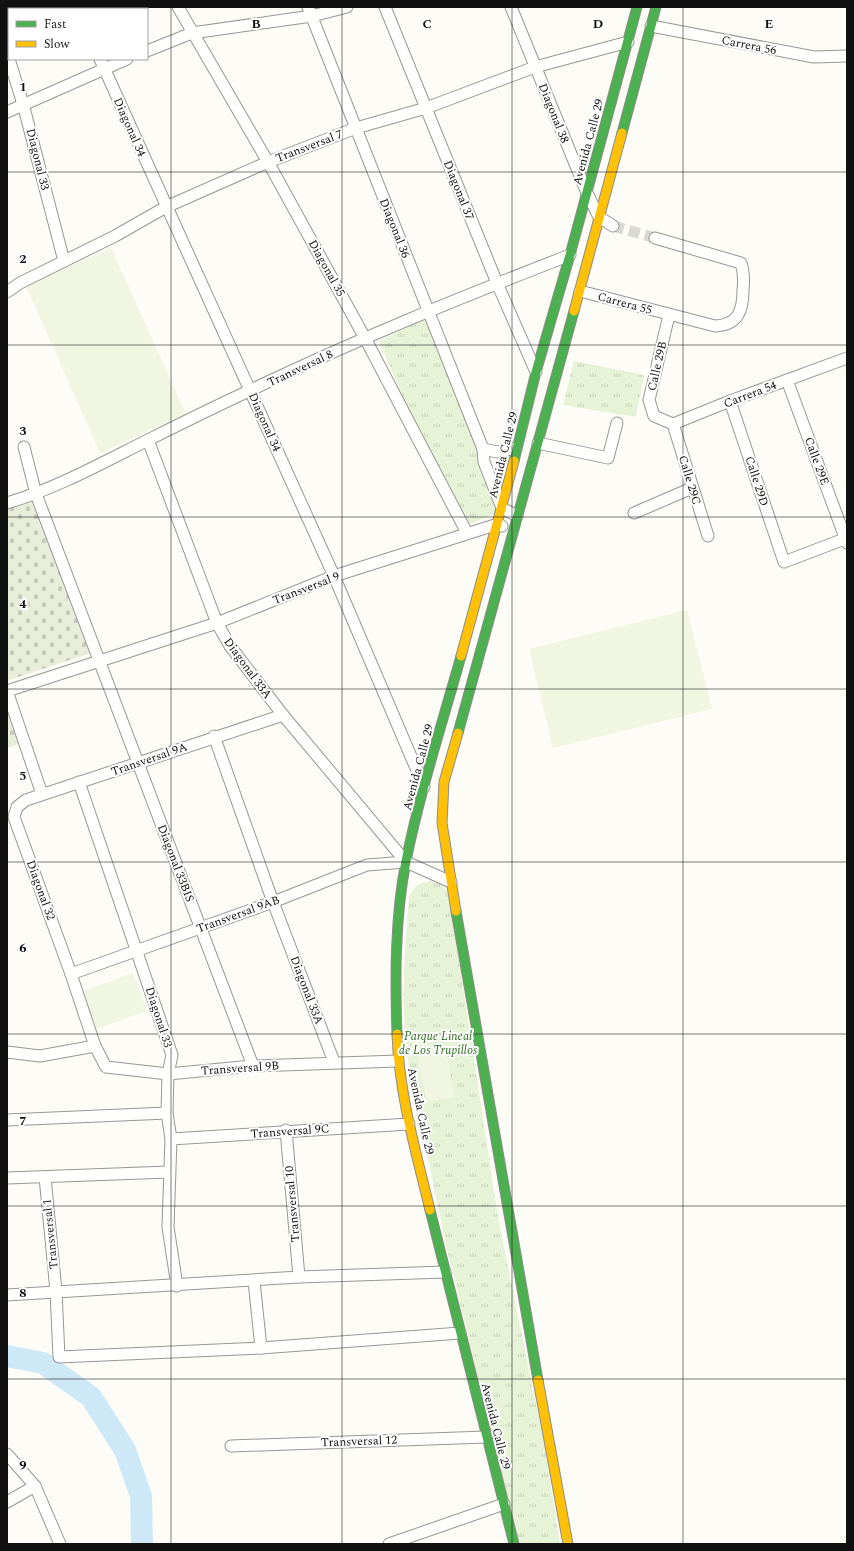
<svg xmlns="http://www.w3.org/2000/svg" width="854" height="1551" font-family="Spectral,serif">
	<defs>
		<pattern id="grass-tufts" width="24" height="20" patternUnits="userSpaceOnUse"><rect width="24" height="20" fill="#e7f3d7"/><path d="M3 7l-1-3M5 7V3M7 7l1-3M15 17l-1-3M17 17v-4M19 17l1-3" fill="none" stroke="#c5cfb8"/></pattern>
		<pattern id="cemetery-stones" width="16" height="16" patternUnits="userSpaceOnUse"><rect width="16" height="16" fill="#e9eedb"/><path d="M2 7V4a2 2 0 0 1 4 0v3zM10 15v-3a2 2 0 0 1 4 0v3z" fill="#c7cbbb"/></pattern>
	</defs>
	<rect width="100%" height="100%" fill="#fdfcf7"/>
	<g fill="url(#grass-tufts)">
		<path d="M 430,317 L 498,512 L 466,526 L 418,433 L 379,341 Z"/>
		<path d="M 574,361 L 644,375 L 636,417 L 563,405 Z"/>
		<path d="M 432,881 L 440,884 L 449,893 L 498,1218 L 544,1443 L 560,1544 L 519,1544 L 446,1245 L 409,1066 C 399,1010 405,953 409,896 C 415,886 420,882 432,881 Z"/>
	</g>
	<g fill="url(#cemetery-stones)">
		<path d="M 32,499 L 91,653 L 7,681 L 7,509 Z"/>
		<path d="M 7,708 L 21,743 L 7,748 Z"/>
	</g>
	<g fill="#f0f6e1">
		<path d="M 111,248 L 186,414 L 100,453 L 26,286 Z"/>
		<path d="M 687,610 L 712,709 L 553,748 L 529,649 Z"/>
		<path d="M 133,973 L 147,1011 L 95,1029 L 82,991 Z"/>
		<path d="M 445,1046 L 455,1097 L 426,1102 L 417,1052 Z"/>
	</g>
	<g fill="none" stroke-linecap="round" stroke-linejoin="round">
		<path stroke="#cde8f7" stroke-width="22" d="M 7,1356 L 43,1363 L 91,1397 L 125,1450 L 141,1496 L 142,1544"/>
		<path stroke="#dad9d4" stroke-width="11" stroke-dasharray="11 5.5" stroke-linecap="butt" d="M 613,226 L 655,238"/>
		<defs>
			<g id="street">
				<path d="M 77,7 L 78,9"/>
				<path d="M 178,7 L 268,162 L 365,338 L 467,533"/>
				<path d="M 308,7 L 483,449 L 484,462 L 502,508 L 517,516"/>
				<path d="M 385,7 L 497,283 L 536,372"/>
				<path d="M 511,7 L 587,193 L 599,217 L 613,226"/>
				<path d="M 651,26 L 814,57 L 847,56"/>
				<path d="M 147,51 L 192,33 L 312,16 L 347,7"/>
				<path d="M 9,59 L 23,104 L 64,261"/>
				<path d="M 100,59 L 334,576 L 424,787"/>
				<path d="M 7,112 L 127,59"/>
				<path d="M 580,291 L 715,326 C 738,325 743,311 743,290 C 744,281 744,272 741,263 L 655,238"/>
				<path d="M 7,292 L 20,283 L 115,236 L 166,207 L 268,162 L 356,128 L 426,108 L 535,67 L 628,42"/>
				<path d="M 669,315 L 649,400 L 654,416 L 673,424 L 730,401 L 847,358"/>
				<path d="M 787,380 L 847,543"/>
				<path d="M 730,401 L 784,562 L 847,538"/>
				<path d="M 673,424 L 708,536"/>
				<path d="M 148,440 L 217,623 L 230,646 L 283,715 L 406,862"/>
				<path d="M 538,443 L 608,458 L 617,423"/>
				<path d="M 24,447 L 36,494 L 253,1066"/>
				<path d="M 483,449 L 497,452 L 516,448"/>
				<path d="M 7,503 C 57,488 102,463 148,440 C 182,423 216,406 251,390 C 355,340 462,297 570,255"/>
				<path d="M 634,513 L 692,488"/>
				<path d="M 283,715 L 26,800 L 17,807 L 14,817 L 71,974 L 95,1046 L 106,1067 L 168,1074 L 253,1066 L 398,1061"/>
				<path d="M 214,736 L 273,902 L 334,1062"/>
				<path d="M 79,782 L 172,1055 L 168,1074 L 167,1113 L 171,1139 L 168,1227 L 177,1286"/>
				<path d="M 42,794 L 7,691 L 217,623 L 334,576 L 498,524 L 502,526"/>
				<path d="M 71,974 L 273,902 L 367,865 L 406,862 L 451,882"/>
				<path d="M 7,1052 L 40,1056 L 95,1046"/>
				<path d="M 7,1120 L 167,1113"/>
				<path d="M 286,1130 L 299,1277"/>
				<path d="M 171,1139 L 409,1124"/>
				<path d="M 45,1177 L 56,1291 L 59,1357 L 261,1348 L 460,1333"/>
				<path d="M 7,1178 L 169,1172"/>
				<path d="M 254,1281 L 261,1348"/>
				<path d="M 7,1295 L 299,1277 L 445,1272"/>
				<path d="M 231,1446 L 486,1437"/>
				<path d="M 7,1454 L 35,1486 L 60,1544"/>
				<path d="M 7,1502 L 35,1486"/>
				<path d="M 389,1544 L 504,1504"/>
			</g>
			<g id="fast">
				<path d="M 622,133 L 656,7"/>
				<path d="M 514,461 L 536,372 L 570,255 L 637,7"/>
				<path d="M 458,733 L 574,311"/>
				<path d="M 456,911 L 538,1380"/>
				<path d="M 397,1034 C 395,977 395,917 406,861 C 420,792 442,724 461,656"/>
				<path d="M 430,1210 L 514,1544"/>
			</g>
			<g id="slow">
				<path d="M 574,311 L 622,133"/>
				<path d="M 461,656 L 514,461"/>
				<path d="M 456,911 L 442,823 L 444,782 L 458,733"/>
				<path d="M 397,1034 C 399,1094 416,1152 430,1210"/>
				<path d="M 538,1380 L 568,1544"/>
			</g>
		</defs>
		<use href="#street" stroke="#979795" stroke-width="13"/>
		<use href="#fast" stroke="#8e8d8b" stroke-width="11"/>
		<use href="#slow" stroke="#8e8d8b" stroke-width="11"/>
		<use href="#street" stroke="#fffffe" stroke-width="11"/>
		<use href="#fast" stroke="#4caf50" stroke-width="9"/>
		<use href="#slow" stroke="#ffc107" stroke-width="9"/>
	</g>
	<path fill="none" stroke="#111" stroke-width="1" stroke-opacity="0.55" d="M 171,7 L 171,1544M 342,7 L 342,1544M 512,7 L 512,1544M 683,7 L 683,1544M 7,172 L 847,172M 7,345 L 847,345M 7,517 L 847,517M 7,689 L 847,689M 7,862 L 847,862M 7,1034 L 847,1034M 7,1206 L 847,1206M 7,1379 L 847,1379"/>
	<g text-anchor="middle" stroke-width="4" stroke-linejoin="round" paint-order="stroke">
		<g font-size="12" fill="#111" stroke="#fff">
			<text transform="translate(749 45) rotate(11)" y="4">Carrera 56</text>
			<text transform="translate(554 113) rotate(68)" y="4">Diagonal 38</text>
			<text transform="translate(130 127) rotate(66)" y="4">Diagonal 34</text>
			<text transform="translate(588 142) rotate(-75)" y="4">Avenida Calle 29</text>
			<text transform="translate(309 146) rotate(-21)" y="4">Transversal 7</text>
			<text transform="translate(38 159) rotate(76)" y="4">Diagonal 33</text>
			<text transform="translate(459 190) rotate(68)" y="4">Diagonal 37</text>
			<text transform="translate(395 228) rotate(68)" y="4">Diagonal 36</text>
			<text transform="translate(327 268) rotate(61)" y="4">Diagonal 35</text>
			<text transform="translate(625 303) rotate(15)" y="4">Carrera 55</text>
			<text transform="translate(657 366) rotate(-77)" y="4">Calle 29B</text>
			<text transform="translate(300 368) rotate(-25)" y="4">Transversal 8</text>
			<text transform="translate(750 394) rotate(-21)" y="4">Carrera 54</text>
			<text transform="translate(265 422) rotate(66)" y="4">Diagonal 34</text>
			<text transform="translate(503 455) rotate(-76)" y="4">Avenida Calle 29</text>
			<text transform="translate(817 461) rotate(70)" y="4">Calle 29E</text>
			<text transform="translate(690 480) rotate(73)" y="4">Calle 29C</text>
			<text transform="translate(757 481) rotate(72)" y="4">Calle 29D</text>
			<text transform="translate(306 588) rotate(-21)" y="4">Transversal 9</text>
			<text transform="translate(248 668) rotate(54)" y="4">Diagonal 33A</text>
			<text transform="translate(149 759) rotate(-19)" y="4">Transversal 9A</text>
			<text transform="translate(418 767) rotate(-75)" y="4">Avenida Calle 29</text>
			<text transform="translate(176 863) rotate(69)" y="4">Diagonal 33BIS</text>
			<text transform="translate(41 890) rotate(70)" y="4">Diagonal 32</text>
			<text transform="translate(238 914) rotate(-20)" y="4">Transversal 9AB</text>
			<text transform="translate(307 990) rotate(69)" y="4">Diagonal 33A</text>
			<text transform="translate(159 1017) rotate(72)" y="4">Diagonal 33</text>
			<text transform="translate(240 1068) rotate(-4)" y="4">Transversal 9B</text>
			<text transform="translate(421 1111) rotate(78)" y="4">Avenida Calle 29</text>
			<text transform="translate(290 1131) rotate(-4)" y="4">Transversal 9C</text>
			<text transform="translate(292 1204) rotate(-95)" y="4">Transversal 10</text>
			<text transform="translate(50 1234) rotate(-96)" y="4">Transversal 1</text>
			<text transform="translate(496 1426) rotate(76)" y="4">Avenida Calle 29</text>
			<text transform="translate(359 1441) rotate(-2)" y="4">Transversal 12</text>
		</g>
		<g font-size="12" font-style="italic" fill="#2f6b1f" stroke="#fff">
			<text x="438" y="1040">Parque Lineal<tspan x="438" dy="14">de Los Trupillos</tspan></text>
		</g>
	</g>
	<g font-size="13" text-anchor="middle" font-weight="bold" fill="#111" stroke="#fff" stroke-width="4" stroke-linejoin="round" paint-order="stroke">
		<text x="256" y="28">B</text>
		<text x="427" y="28">C</text>
		<text x="598" y="28">D</text>
		<text x="769" y="28">E</text>
		<text x="23" y="91">1</text>
		<text x="23" y="263">2</text>
		<text x="23" y="435">3</text>
		<text x="23" y="608">4</text>
		<text x="23" y="780">5</text>
		<text x="23" y="952">6</text>
		<text x="23" y="1125">7</text>
		<text x="23" y="1297">8</text>
		<text x="23" y="1469">9</text>
	</g>
	<rect width="854" height="1551" fill="none" stroke="#111111" stroke-width="16"/>
	<rect x="8" y="8" width="140" height="52" fill="#ffffff" stroke="#a0a0a0"/>
	<rect x="16" y="21" width="20" height="6" fill="#4caf50" stroke="#a0a0a0"/>
	<text x="44" y="28" font-size="12" fill="#111111">Fast</text>
	<rect x="16" y="41" width="20" height="6" fill="#ffc107" stroke="#a0a0a0"/>
	<text x="44" y="48" font-size="12" fill="#111111">Slow</text>
</svg>
